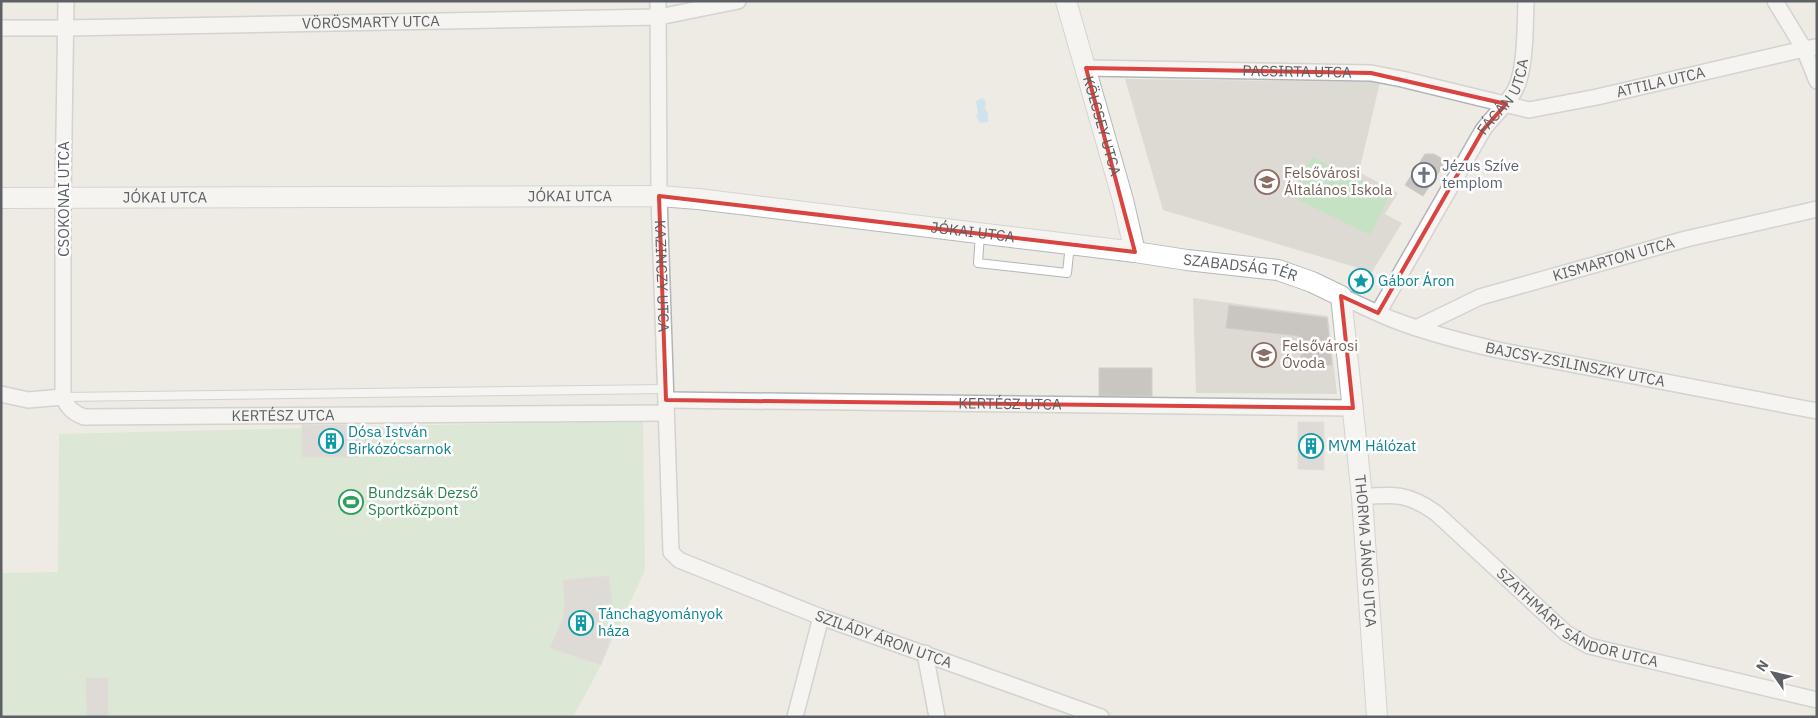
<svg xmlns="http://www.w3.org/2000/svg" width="1818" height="718" font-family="'IBM Plex Sans',sans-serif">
	<rect width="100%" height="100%" fill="#eeebe5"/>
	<g fill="#dddad3">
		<path d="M 1125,79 L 1380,82 L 1359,172 L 1398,193 L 1385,214 L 1402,223 L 1372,272 L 1163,210 Z"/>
		<path d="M 1193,298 L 1328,316 L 1337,394 L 1196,393 Z"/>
	</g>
	<g fill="#c5e3c4">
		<path d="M 1312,157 L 1390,195 L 1370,235 L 1292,197 Z"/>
		<path d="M 643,420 L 645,570 L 597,673 L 573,717 L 1,717 L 1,573 L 58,572 L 59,434 Z"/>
	</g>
	<path fill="#acdaf7" d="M 982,98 L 986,101 L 985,108 L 988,114 L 988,122 L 980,123 L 976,115 L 978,113 L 976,101 Z"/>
	<g fill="#c9c6c2" stroke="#d2cdc4">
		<path d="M 1425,154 L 1434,154 L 1441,158 L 1443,166 L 1423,196 L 1405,185 Z"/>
		<path d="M 1229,305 L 1327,318 L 1332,365 L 1302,368 L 1299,336 L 1226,328 Z"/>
		<rect x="1099" y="368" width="53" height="28"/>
		<path d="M 1298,422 L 1324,422 L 1324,470 L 1298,469 Z"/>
		<rect x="302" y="425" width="57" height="32"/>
		<path d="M 609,576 L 612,603 L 602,604 L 603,617 L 600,629 L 612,633 L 601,665 L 550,648 L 563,618 L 565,603 L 563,580 Z"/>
		<path d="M 86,678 L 108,678 L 108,717 L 87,717 Z"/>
	</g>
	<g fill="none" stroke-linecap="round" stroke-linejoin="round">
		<defs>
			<g id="lane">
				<path d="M 980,234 L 978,263 L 1067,273 L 1070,244"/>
				<path d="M 63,397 L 666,389"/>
			</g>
			<g id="street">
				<path id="s1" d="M 66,1 L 63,198 L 63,397 C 68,408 73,413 84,417 L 666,413"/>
				<path id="s2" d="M 658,1 L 659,196 L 671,552 L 679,560 L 821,617 L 1101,717"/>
				<path d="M 1775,1 L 1804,49 L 1817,81"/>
				<path id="s3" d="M 1,28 L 66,28 L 659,17 L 738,1"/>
				<path id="s4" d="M 1086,68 L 1371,73 L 1402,79 L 1529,110 L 1597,97 L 1804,49 L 1817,47"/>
				<path id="s5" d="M 1341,296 C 1358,304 1376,313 1394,320 C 1428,333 1463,342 1498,350 L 1817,411"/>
				<path id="s6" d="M 1378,313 L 1483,130 C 1493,116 1507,105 1515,90 C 1526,69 1525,26 1526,1"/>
				<path id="s7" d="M 1416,328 L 1480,297 L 1686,239 L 1817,209"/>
				<path d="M 1,394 L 28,400 L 63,397"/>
				<path id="s8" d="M 666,400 L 1353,408"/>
				<path id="s9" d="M 1362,497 C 1394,494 1408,493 1436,513 L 1566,633 L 1589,646 L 1817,700"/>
				<path d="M 925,653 L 937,717"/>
				<path d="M 795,717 L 821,617"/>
			</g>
			<g id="secondary">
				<path id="s10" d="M 1066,1 L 1123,200 L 1135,252"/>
				<path id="s11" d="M 1,198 L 659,196 L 698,199 L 1135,252 L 1187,260 L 1278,270 L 1312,282 L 1341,296 L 1362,497 L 1377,717"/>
			</g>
		</defs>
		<use href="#lane" stroke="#b2b5b8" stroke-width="10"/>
		<use href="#street" stroke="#b2b5b8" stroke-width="18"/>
		<use href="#secondary" stroke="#b4b7bb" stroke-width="22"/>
		<use href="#lane" stroke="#fff" stroke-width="8"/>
		<use href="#street" stroke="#fff" stroke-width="15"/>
		<use href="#secondary" stroke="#fff" stroke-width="20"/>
	</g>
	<path d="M0 0H1818V718H0ZM 1086,68 L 1371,73 L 1506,104 L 1483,130 L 1378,313 L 1341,296 L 1353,408 L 666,400 L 659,196 L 1135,252 Z" fill="#eeebe5" fill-opacity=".55" fill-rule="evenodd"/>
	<path fill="none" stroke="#d94440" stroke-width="4" stroke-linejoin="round" d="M 1086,68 L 1371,73 L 1506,104 L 1483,130 L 1378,313 L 1341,296 L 1353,408 L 666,400 L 659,196 L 1135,252 Z"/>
	<defs>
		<symbol id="church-ring" viewBox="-11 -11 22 22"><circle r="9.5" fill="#fff" stroke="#6b7280" stroke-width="1.5"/><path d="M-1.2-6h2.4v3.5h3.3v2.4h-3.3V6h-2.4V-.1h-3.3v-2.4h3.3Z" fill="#6b7280"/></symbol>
		<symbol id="school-ring" viewBox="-11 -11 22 22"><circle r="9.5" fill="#fff" stroke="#8d6e63" stroke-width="1.5"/><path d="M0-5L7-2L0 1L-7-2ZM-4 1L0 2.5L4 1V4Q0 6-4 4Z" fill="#8d6e63"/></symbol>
		<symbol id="sight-ring" viewBox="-11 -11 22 22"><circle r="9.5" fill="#fff" stroke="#0f9aa8" stroke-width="1.5"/><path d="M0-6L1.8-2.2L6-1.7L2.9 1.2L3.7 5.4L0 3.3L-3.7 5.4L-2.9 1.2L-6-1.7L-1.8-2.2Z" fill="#0f9aa8"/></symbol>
		<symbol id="building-ring" viewBox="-11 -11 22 22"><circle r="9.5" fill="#fff" stroke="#0f9aa8" stroke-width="1.5"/><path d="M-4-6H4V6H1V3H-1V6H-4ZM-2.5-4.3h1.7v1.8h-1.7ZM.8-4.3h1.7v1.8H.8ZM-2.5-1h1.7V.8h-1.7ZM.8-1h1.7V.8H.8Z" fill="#0f9aa8"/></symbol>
		<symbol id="stadium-ring" viewBox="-11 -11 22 22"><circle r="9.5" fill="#fff" stroke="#2e9e5b" stroke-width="1.5"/><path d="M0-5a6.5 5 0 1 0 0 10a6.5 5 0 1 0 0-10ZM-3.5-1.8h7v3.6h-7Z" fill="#2e9e5b"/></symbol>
	</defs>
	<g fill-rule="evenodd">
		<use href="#church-ring" x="1410" y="161" width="28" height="28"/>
		<use href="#school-ring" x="1253" y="168" width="28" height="28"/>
		<use href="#sight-ring" x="1347" y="267" width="28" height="28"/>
		<use href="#school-ring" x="1250" y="341" width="28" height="28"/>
		<use href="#building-ring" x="317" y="427" width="28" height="28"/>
		<use href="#building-ring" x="1297" y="432" width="28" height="28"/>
		<use href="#stadium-ring" x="337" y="488" width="28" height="28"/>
		<use href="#building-ring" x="567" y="609" width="28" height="28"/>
	</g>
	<g text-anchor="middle" stroke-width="5" stroke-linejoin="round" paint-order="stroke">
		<g font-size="15" fill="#5d6064" stroke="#fff">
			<text dy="5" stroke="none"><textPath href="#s3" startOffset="370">VÖRÖSMARTY UTCA</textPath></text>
			<text dy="5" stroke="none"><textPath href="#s4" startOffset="211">PACSIRTA UTCA</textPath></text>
			<text dy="5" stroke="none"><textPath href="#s4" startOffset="582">ATTILA UTCA</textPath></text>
			<text dy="5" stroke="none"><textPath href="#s6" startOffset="251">FÁCÁN UTCA</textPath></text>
			<text dy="5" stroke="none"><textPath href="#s10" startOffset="130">KÖLCSEY UTCA</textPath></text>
			<text dy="5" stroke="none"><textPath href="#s11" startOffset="569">JÓKAI UTCA</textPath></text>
			<text dy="5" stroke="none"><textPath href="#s11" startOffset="164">JÓKAI UTCA</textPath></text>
			<text transform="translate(64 199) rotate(-90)" y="5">CSOKONAI UTCA</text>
			<text dy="5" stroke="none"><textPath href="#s11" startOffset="974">JÓKAI UTCA</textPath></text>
			<text dy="5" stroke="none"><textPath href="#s7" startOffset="210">KISMARTON UTCA</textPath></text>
			<text dy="5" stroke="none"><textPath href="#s11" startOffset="1244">SZABADSÁG TÉR</textPath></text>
			<text dy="5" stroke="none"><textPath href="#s2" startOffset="275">KAZINCZY UTCA</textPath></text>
			<text dy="5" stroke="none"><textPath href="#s5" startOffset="245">BAJCSY-ZSILINSZKY UTCA</textPath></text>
			<text dy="5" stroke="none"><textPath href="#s8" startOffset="344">KERTÉSZ UTCA</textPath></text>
			<text dy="5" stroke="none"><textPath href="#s1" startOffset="625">KERTÉSZ UTCA</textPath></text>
			<text dy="5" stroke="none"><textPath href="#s11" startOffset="1606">THORMA JÁNOS UTCA</textPath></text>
			<text dy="5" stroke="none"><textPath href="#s9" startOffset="258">SZATHMÁRY SÁNDOR UTCA</textPath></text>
			<text dy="5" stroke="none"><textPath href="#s2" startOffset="782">SZILÁDY ÁRON UTCA</textPath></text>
		</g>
		<g font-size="15" fill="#5b616d" stroke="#fff" text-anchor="start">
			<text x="1442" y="171">Jézus Szíve<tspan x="1442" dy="17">templom</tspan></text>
		</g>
		<g font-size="15" fill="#785e54" stroke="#fff" text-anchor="start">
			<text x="1284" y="178">Felsővárosi<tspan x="1284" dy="17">Általános Iskola</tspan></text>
			<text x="1282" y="351">Felsővárosi<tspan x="1282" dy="17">Óvoda</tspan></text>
		</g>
		<g font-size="15" fill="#0d838f" stroke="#fff" text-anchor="start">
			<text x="1378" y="286">Gábor Áron</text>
			<text x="348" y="437">Dósa István<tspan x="348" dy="17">Birkózócsarnok</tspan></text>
			<text x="1328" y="451">MVM Hálózat</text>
			<text x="598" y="619">Tánchagyományok<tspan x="598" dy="17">háza</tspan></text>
		</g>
		<g font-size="15" fill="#27864d" stroke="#fff" text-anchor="start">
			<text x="368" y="498">Bundzsák Dezső<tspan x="368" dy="17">Sportközpont</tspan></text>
		</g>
	</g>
	<rect width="1818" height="718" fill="none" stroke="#5d6064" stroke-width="5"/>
	<g transform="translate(1773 673) rotate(304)" stroke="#ffffff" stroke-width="4" paint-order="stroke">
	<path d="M0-4L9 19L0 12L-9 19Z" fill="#5d6064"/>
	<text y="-8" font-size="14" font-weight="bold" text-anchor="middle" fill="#5d6064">N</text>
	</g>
</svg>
